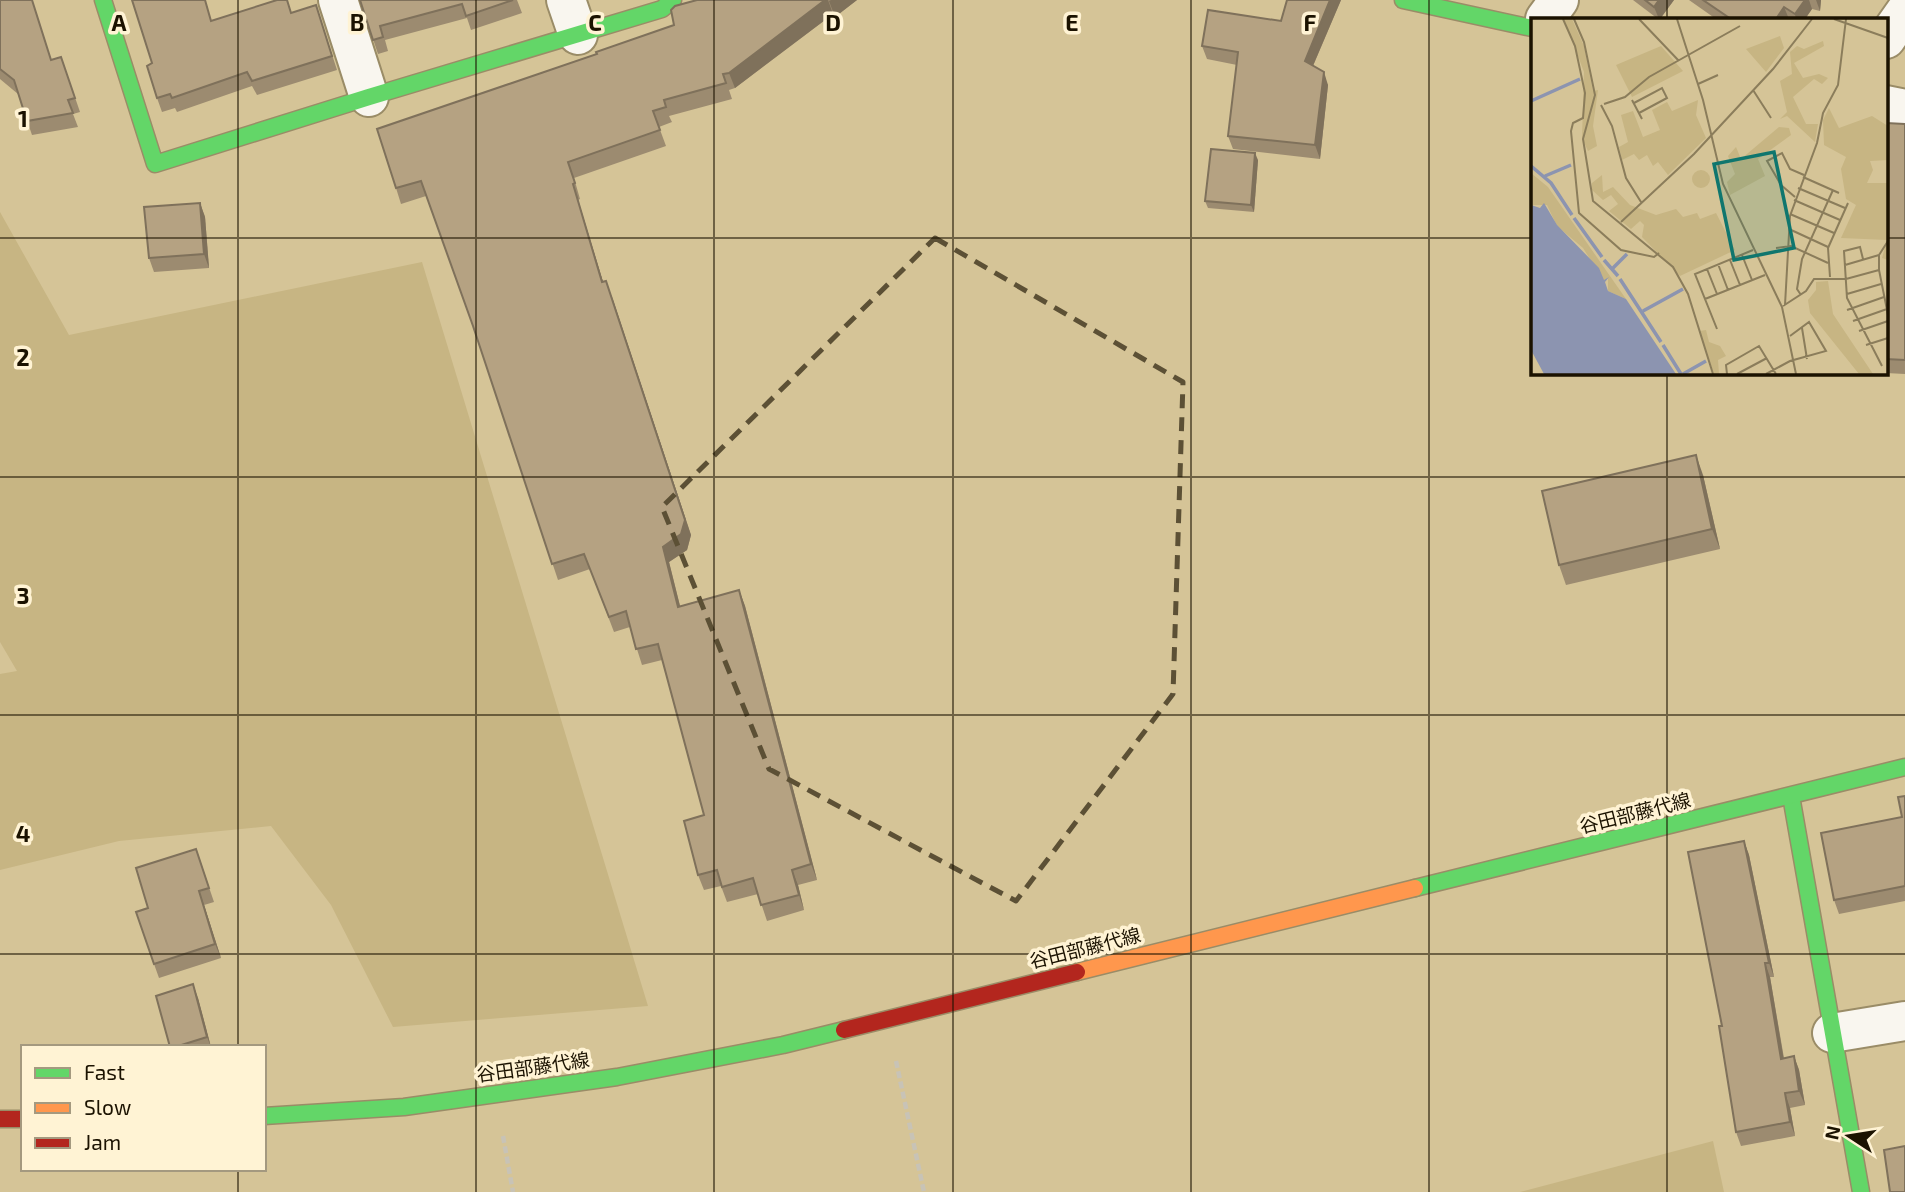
<svg xmlns="http://www.w3.org/2000/svg" width="1905" height="1192" font-family="'Exo 2','Noto Sans JP',sans-serif">
	<rect width="100%" height="100%" fill="#d5c497"/>
	<g fill="#c7b583">
		<path d="M 0,212 L 69,335 L 422,262 L 648,1006 L 393,1027 L 331,905 L 271,826 L 119,841 L 0,870 L 0,674 L 17,671 L 0,642 Z"/>
		<path d="M 1713,1141 L 1724,1192 L 1520,1192 Z"/>
	</g>
	<g fill="none" stroke-linecap="round" stroke-linejoin="round">
		<defs>
			<g id="street">
				<path d="M 338,0 L 369,97"/>
				<path d="M 566,0 L 578,35"/>
				<path d="M 1545,19 L 1559,0"/>
				<path d="M 1886,39 L 1905,12"/>
				<path d="M 1886,105 L 1905,109"/>
				<path d="M 1832,1033 L 1905,1021"/>
			</g>
			<g id="fast">
				<path d="M 103,0 L 155,164 L 369,97 L 662,9 L 673,0"/>
				<path d="M 1403,0 L 1532,28"/>
				<path d="M 1791,796 L 1861,1192"/>
				<path d="M 1415,888 L 1905,767"/>
				<path d="M 264,1116 L 404,1107 L 617,1077 L 783,1045 L 844,1030"/>
			</g>
			<path id="slow" d="M 1077,972 L 1415,888"/>
			<g id="jam">
				<path d="M 844,1030 L 1077,972"/>
				<path d="M 0,1119 L 23,1119"/>
			</g>
		</defs>
		<use href="#street" stroke="#9a8c67" stroke-width="42"/>
		<use href="#fast" stroke="#9a8c67" stroke-width="19"/>
		<use href="#slow" stroke="#9a8c67" stroke-width="19"/>
		<use href="#jam" stroke="#9a8c67" stroke-width="19"/>
		<g stroke="#c8c3b6" stroke-width="4.5" stroke-dasharray="7 3.5" stroke-linecap="butt">
			<path d="M 896,1061 L 924,1192"/>
			<path d="M 503,1136 L 513,1192"/>
		</g>
		<use href="#street" stroke="#f9f6ef" stroke-width="38"/>
		<use href="#fast" stroke="#63d668" stroke-width="16"/>
		<use href="#slow" stroke="#ff974d" stroke-width="16"/>
		<use href="#jam" stroke="#b3261e" stroke-width="16"/>
	</g>
	<g fill="#9c8b70">
		<path d="M 0,0 L 52,60 L 66,71 L 80,112 L 73,114 L 78,127 L 32,135 L 18,94 L 0,79 Z"/>
		<path d="M 360,0 L 517,0 L 522,13 L 471,30 L 467,18 L 385,40 L 388,51 L 378,54 Z"/>
		<path d="M 697,0 L 857,0 L 835,17 L 833,14 L 735,88 L 729,90 L 732,99 L 669,116 L 672,122 L 659,127 L 666,146 L 574,178 L 580,199 L 578,200 L 603,282 L 612,297 L 691,535 L 687,550 L 669,562 L 680,606 L 739,590 L 745,606 L 817,880 L 798,885 L 804,910 L 767,921 L 758,894 L 727,902 L 721,886 L 704,890 L 698,875 L 704,815 L 662,660 L 642,665 L 630,627 L 614,632 L 590,569 L 558,580 L 473,326 L 426,196 L 401,204 L 396,188 L 597,54 L 674,25 Z"/>
		<path d="M 1287,0 L 1341,0 L 1313,66 L 1328,85 L 1320,159 L 1233,149 L 1228,136 L 1237,65 L 1207,59 L 1202,46 L 1281,21 Z"/>
		<path d="M 1633,0 L 1674,0 L 1660,19 L 1658,19 Z"/>
		<path d="M 1689,0 L 1821,0 L 1820,11 L 1812,9 L 1805,19 L 1716,19 Z"/>
		<path d="M 316,5 L 337,70 L 257,95 L 252,86 L 177,112 L 175,108 L 162,112 L 157,98 L 152,63 L 212,21 L 292,13 Z"/>
		<path d="M 1886,123 L 1905,124 L 1905,374 L 1886,373 Z"/>
		<path d="M 1258,160 L 1254,212 L 1208,208 L 1205,201 Z"/>
		<path d="M 200,203 L 205,217 L 209,268 L 154,272 L 149,258 Z"/>
		<path d="M 1703,475 L 1720,549 L 1566,585 L 1559,565 Z"/>
		<path d="M 1905,796 L 1905,901 L 1839,914 L 1834,900 L 1902,817 Z"/>
		<path d="M 1744,841 L 1749,855 L 1774,977 L 1770,977 L 1784,1058 L 1794,1056 L 1799,1070 L 1805,1105 L 1790,1108 L 1795,1136 L 1741,1146 L 1736,1132 L 1722,1026 Z"/>
		<path d="M 196,849 L 214,902 L 204,905 L 221,958 L 159,978 L 154,964 L 148,908 Z"/>
		<path d="M 198,998 L 211,1047 L 170,1047 Z"/>
	</g>
	<g fill="#7f715b">
		<path d="M 825,0 L 828,0 L 833,14 L 735,88 L 729,73 Z"/>
		<path d="M 831,0 L 857,0 L 835,17 L 829,1 Z"/>
		<path d="M 1330,0 L 1341,0 L 1309,75 L 1305,61 Z"/>
		<path d="M 1659,0 L 1674,0 L 1660,19 L 1659,19 L 1654,7 Z"/>
		<path d="M 1805,0 L 1809,0 L 1812,9 L 1805,19 L 1796,19 L 1795,14 Z"/>
		<path d="M 1816,0 L 1821,0 L 1820,11 Z"/>
		<path d="M 1784,7 L 1789,19 L 1776,19 Z"/>
		<path d="M 1324,72 L 1328,85 L 1320,159 L 1315,145 Z"/>
		<path d="M 1255,153 L 1258,160 L 1254,212 L 1251,205 Z"/>
		<path d="M 573,184 L 578,200 L 608,298 L 602,282 Z"/>
		<path d="M 200,203 L 205,217 L 209,268 L 204,254 Z"/>
		<path d="M 612,297 L 691,535 L 687,550 L 669,562 L 684,622 L 678,607 L 663,547 Z"/>
		<path d="M 1696,455 L 1703,475 L 1720,549 L 1712,529 Z"/>
		<path d="M 739,590 L 745,606 L 817,880 L 811,864 Z"/>
		<path d="M 1744,841 L 1749,855 L 1774,977 L 1769,963 Z"/>
		<path d="M 792,870 L 798,885 L 804,910 L 799,895 Z"/>
		<path d="M 199,891 L 204,905 L 221,958 L 215,944 Z"/>
		<path d="M 1765,963 L 1770,977 L 1786,1073 L 1781,1059 Z"/>
		<path d="M 193,984 L 198,998 L 211,1047 L 207,1037 Z"/>
		<path d="M 1794,1056 L 1799,1070 L 1805,1105 L 1799,1091 Z"/>
		<path d="M 1785,1093 L 1790,1108 L 1795,1136 L 1790,1122 Z"/>
	</g>
	<g fill="#b5a282" stroke="#7f715b" stroke-width="2">
		<path d="M 0,0 L 32,0 L 51,60 L 61,57 L 75,98 L 68,100 L 73,113 L 27,121 L 14,80 L 0,69 Z"/>
		<path d="M 132,0 L 205,0 L 211,21 L 277,0 L 287,0 L 291,13 L 316,5 L 332,56 L 252,81 L 247,72 L 172,98 L 170,94 L 157,98 L 147,66 L 152,63 Z"/>
		<path d="M 360,0 L 513,0 L 466,16 L 462,4 L 380,26 L 383,37 L 373,40 Z"/>
		<path d="M 697,0 L 825,0 L 729,73 L 723,74 L 726,83 L 664,100 L 666,107 L 653,111 L 660,130 L 568,162 L 575,183 L 573,184 L 602,282 L 606,281 L 685,520 L 681,534 L 663,547 L 678,607 L 739,590 L 811,864 L 792,870 L 799,895 L 761,905 L 753,878 L 722,887 L 717,870 L 698,875 L 684,821 L 704,815 L 658,644 L 636,649 L 626,611 L 609,617 L 584,554 L 552,564 L 473,326 L 421,181 L 396,188 L 377,129 L 597,54 L 596,52 L 674,25 L 671,10 L 675,6 Z"/>
		<path d="M 1287,0 L 1330,0 L 1305,61 L 1324,72 L 1315,145 L 1228,136 L 1238,52 L 1202,46 L 1208,10 L 1281,21 Z"/>
		<path d="M 1645,0 L 1659,0 L 1654,7 Z"/>
		<path d="M 1703,0 L 1805,0 L 1795,14 L 1784,7 L 1776,19 L 1731,19 Z"/>
		<path d="M 1886,123 L 1905,124 L 1905,360 L 1886,359 Z"/>
		<path d="M 1211,149 L 1255,153 L 1251,205 L 1205,201 Z"/>
		<path d="M 200,203 L 204,254 L 149,258 L 144,207 Z"/>
		<path d="M 1696,455 L 1712,529 L 1559,565 L 1542,491 Z"/>
		<path d="M 1905,796 L 1905,886 L 1834,900 L 1821,833 L 1902,817 L 1898,797 Z"/>
		<path d="M 1744,841 L 1769,963 L 1765,963 L 1781,1059 L 1794,1056 L 1799,1091 L 1785,1093 L 1790,1122 L 1736,1132 L 1719,1026 L 1722,1026 L 1688,852 Z"/>
		<path d="M 196,849 L 209,888 L 199,891 L 215,944 L 154,964 L 136,912 L 148,908 L 136,868 Z"/>
		<path d="M 193,984 L 207,1037 L 175,1047 L 170,1047 L 156,996 Z"/>
		<path d="M 1905,1146 L 1905,1192 L 1890,1192 L 1884,1150 Z"/>
	</g>
	<path fill="none" stroke="#5c5035" stroke-width="5" stroke-dasharray="14 9" stroke-linejoin="round" d="M 935,238 L 1183,382 L 1173,694 L 1016,901 L 769,769 L 662,507 Z"/>
	<path fill="none" stroke="#1b1200" stroke-width="2" stroke-opacity="0.55" d="M 238,0 L 238,1047M 476,0 L 476,1192M 714,0 L 714,1192M 953,0 L 953,1192M 1191,0 L 1191,1192M 1429,0 L 1429,1192M 1667,0 L 1667,19M 0,238 L 1532,238M 1886,238 L 1905,238M 1667,373 L 1667,1192M 0,477 L 1905,477M 0,715 L 1905,715M 0,954 L 1905,954M 238,1169 L 238,1192"/>
	<g text-anchor="middle" stroke-width="7" stroke-linejoin="round" paint-order="stroke">
		<g font-size="19" fill="#1b1200" stroke="#fff3d4">
			<text transform="translate(1635 813) rotate(-14)" y="7">谷田部藤代線</text>
			<text transform="translate(1085 948) rotate(-14)" y="7">谷田部藤代線</text>
			<text transform="translate(533 1067) rotate(-8)" y="7">谷田部藤代線</text>
		</g>
	</g>
	<g transform="translate(1531 18)">
		<rect width="357" height="357" fill="#d5c497"/>
		<path d="M 33,1 L 41,1 L 53,28 L 62,73 L 67,72 L 62,108 L 66,128 L 57,133 L 51,120 L 53,54 ZM 249,18 L 253,30 L 235,54 L 215,31 ZM 292,23 L 293,28 L 263,45 L 272,60 L 288,56 L 297,60 L 291,66 L 283,61 L 262,79 L 275,106 L 287,106 L 284,124 L 256,98 L 249,101 L 256,94 L 249,63 L 261,56 L 259,34 L 266,28 L 273,31 ZM 130,28 L 152,53 L 101,79 L 85,47 ZM 167,82 L 165,97 L 175,120 L 137,157 L 127,144 L 122,148 L 116,137 L 108,142 L 103,136 L 91,142 L 88,129 L 97,124 L 90,97 L 102,93 L 112,119 L 129,112 L 121,92 L 136,84 L 141,93 ZM 298,90 L 308,110 L 341,98 L 357,108 L 357,142 L 339,143 L 342,152 L 336,165 L 357,165 L 357,242 L 351,240 L 356,222 L 310,220 L 325,187 L 315,181 L 310,151 L 315,139 L 293,127 L 292,102 ZM 248,109 L 258,110 L 260,117 L 227,141 L 234,158 L 199,177 L 196,164 L 204,156 L 197,138 L 205,129 L 210,141 ZM161 161a9 9 0 1 1 18 0a9 9 0 1 1-18 0ZM 0,155 L 17,169 L 95,281 L 77,273 L 77,260 L 73,263 L 52,230 L 26,208 L 16,187 L 0,187 ZM 71,157 L 72,174 L 82,169 L 99,187 L 125,197 L 145,191 L 152,199 L 166,195 L 169,201 L 185,195 L 204,232 L 149,258 L 111,219 L 113,207 L 109,203 L 100,211 L 78,193 L 87,186 L 80,177 L 72,182 L 61,172 L 61,165 ZM 297,263 L 302,296 L 342,356 L 328,356 L 279,295 L 277,282 L 285,272 L 285,264 ZM 175,312 L 178,324 L 189,328 L 195,338 L 187,342 L 188,356 L 183,356 L 168,313 Z" fill="#c7b583"/>
		<path d="M 13,185 L 26,207 L 68,250 L 73,262 L 78,259 L 74,264 L 77,273 L 95,281 L 145,356 L 13,356 L 0,332 L 0,187 L 9,190 Z" fill="#8c94b0"/>
		<path fill="none" stroke="#8c94b0" stroke-width="3.5" d="M 0,83 L 49,61M 0,148 L 20,165 L 41,197M 14,158 L 40,147M 43,200 L 71,239M 73,242 L 87,258M 81,251 L 96,236M 89,261 L 130,324M 112,293 L 152,271M 132,327 L 150,356M 152,356 L 175,343"/>
		<path fill="none" stroke="#8b7d5b" stroke-width="2" d="M 32,1 L 44,28 L 54,75 L 52,100 L 42,105 L 40,113 L 48,195 L 90,232 L 123,239 L 128,235M 43,1 L 53,24 L 64,77 L 52,121 L 62,183 L 142,249 L 157,276 L 182,356M 108,1 L 148,43M 146,1 L 172,82 L 192,166 L 251,289 L 265,356M 303,1 L 357,20M 167,66 L 187,57M 222,72 L 240,100M 101,82 L 111,101M 103,85 L 131,70 L 136,80 L 108,95M 73,86 L 94,79 L 118,59 L 209,8M 70,87 L 81,108 L 95,160 L 110,184M 272,159 L 308,175M 267,170 L 314,190M 264,179 L 250,167 L 236,143 L 251,135 L 259,151 L 273,157M 263,182 L 309,202M 259,196 L 303,215M 90,204 L 163,136 L 242,51 L 281,1M 258,211 L 297,229M 357,223 L 348,237 L 348,252 L 357,297M 245,230 L 260,228 L 297,245M 211,237 L 221,262M 332,241 L 329,229 L 313,233 L 316,280 L 351,348M 199,242 L 209,267M 187,246 L 197,272M 314,247 L 348,237M 176,251 L 186,276M 299,259 L 297,230 L 317,185M 316,276 L 350,266M 270,277 L 266,271 L 271,241 L 302,172M 174,281 L 234,257M 254,287 L 259,198 L 286,125 L 292,95 L 307,67 L 315,1M 252,288 L 275,273 L 283,261 L 315,261 L 348,252M 316,292 L 353,279M 322,303 L 356,291M 271,310 L 276,341M 186,311 L 164,256 L 222,232M 328,313 L 357,303M 335,327 L 357,320M 196,356 L 195,347 L 228,328 L 245,356M 206,356 L 236,340M 235,356 L 259,343 L 295,333 L 278,304 L 259,318"/>
		<path fill="#0f766e" fill-opacity="0.15" stroke="#0f766e" stroke-width="3.5" d="M 243,134 L 263,230 L 203,242 L 183,146 Z"/>
		<rect width="357" height="357" fill="none" stroke="#1b1200" stroke-width="3.5"/>
	</g>
	<g font-size="23" text-anchor="middle" font-weight="bold" fill="#1b1200" stroke="#fff3d4" stroke-width="7" stroke-linejoin="round" paint-order="stroke">
		<text x="119" y="31">A</text>
		<text x="357" y="31">B</text>
		<text x="595" y="31">C</text>
		<text x="833" y="31">D</text>
		<text x="1072" y="31">E</text>
		<text x="1310" y="31">F</text>
		<text x="23" y="127">1</text>
		<text x="23" y="366">2</text>
		<text x="23" y="604">3</text>
		<text x="23" y="842">4</text>
	</g>
	<rect x="21" y="1045" width="245" height="126" fill="#fff3d4" stroke="#a4997f" stroke-width="2"/>
	<rect x="35" y="1068" width="35" height="10" fill="#63d668" stroke="#a4997f" stroke-width="2"/>
	<text x="84" y="1080" font-size="21" fill="#1b1200">Fast</text>
	<rect x="35" y="1103" width="35" height="10" fill="#ff974d" stroke="#a4997f" stroke-width="2"/>
	<text x="84" y="1115" font-size="21" fill="#1b1200">Slow</text>
	<rect x="35" y="1138" width="35" height="10" fill="#b3261e" stroke="#a4997f" stroke-width="2"/>
	<text x="84" y="1150" font-size="21" fill="#1b1200">Jam</text>
	<g transform="translate(1849 1136) rotate(282)" stroke="#fff3d4" stroke-width="5" paint-order="stroke">
	<path d="M0-5L12 26L0 18L-12 26Z" fill="#1b1200"/>
	<text y="-10" font-size="19" font-weight="bold" text-anchor="middle" fill="#1b1200">N</text>
	</g>
</svg>
